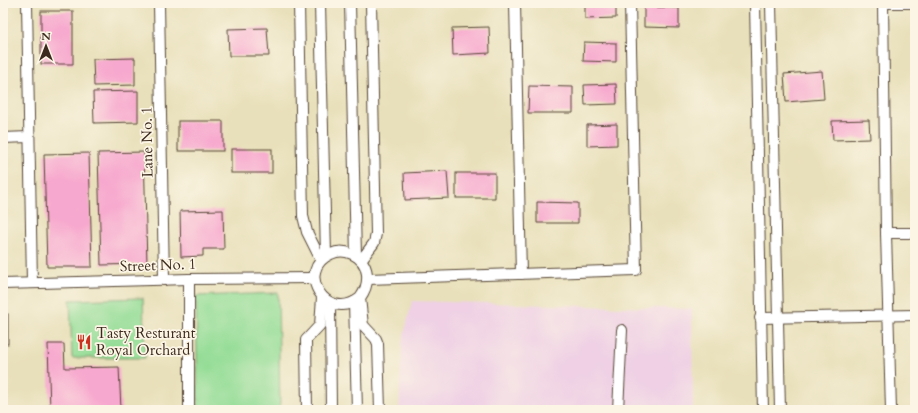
<svg xmlns="http://www.w3.org/2000/svg" width="918" height="413" font-family="Cardo,serif">
	<rect width="100%" height="100%" fill="#fcf5e5"/>
	<filter id="ink" filterUnits="userSpaceOnUse"><feTurbulence type="fractalNoise" baseFrequency=".025" numOctaves="2"/><feDisplacementMap in="SourceGraphic" scale="8" xChannelSelector="R" yChannelSelector="G"/><feConvolveMatrix kernelMatrix="1 2 1 2 8 2 1 2 1" color-interpolation-filters="sRGB"/></filter>
	<filter id="wash" filterUnits="userSpaceOnUse"><feTurbulence type="fractalNoise" baseFrequency=".012" numOctaves="4" result="noise"/><feDisplacementMap in="SourceGraphic" scale="16" xChannelSelector="R" yChannelSelector="G"/><feGaussianBlur stdDeviation="0.9" result="paint"/><feColorMatrix in="noise" values="0 0 0 0 0 0 0 0 0 0 0 0 0 0 0 0 0 1.4 0 .05"/><feComposite in="paint" operator="in"/></filter>
	<g filter="url(#wash)">
		<rect width="100%" height="100%" fill="#e8e0ba"/>
		<path fill="#efd0e5" d="M 412,301 L 692,309 L 693,410 L 399,410 L 402,343 Z"/>
		<g fill="#95dd97" stroke="#68845a">
			<path d="M 278,293 L 280,410 L 198,410 L 196,296 Z"/>
			<path d="M 143,298 L 145,358 L 72,358 L 70,300 Z"/>
		</g>
		<g id="blocks">
			<g fill="#f7a8ce">
				<path d="M 585,3 L 616,3 L 616,18 L 585,19 Z"/>
				<path d="M 644,7 L 679,8 L 679,28 L 644,27 Z"/>
				<rect x="41" y="11" width="32" height="53"/>
				<path d="M 489,27 L 490,53 L 453,55 L 452,28 Z"/>
				<path d="M 267,28 L 269,56 L 229,56 L 228,29 Z"/>
				<path d="M 584,42 L 616,43 L 616,62 L 583,61 Z"/>
				<path d="M 135,58 L 135,85 L 94,86 L 93,59 Z"/>
				<path d="M 822,71 L 824,99 L 786,102 L 784,74 Z"/>
				<path d="M 616,84 L 617,104 L 585,105 L 584,85 Z"/>
				<path d="M 529,86 L 573,87 L 573,113 L 528,113 Z"/>
				<path d="M 138,91 L 138,122 L 94,123 L 93,92 Z"/>
				<path d="M 869,120 L 870,139 L 833,140 L 832,121 Z"/>
				<rect x="178" y="121" width="45" height="30"/>
				<path d="M 617,124 L 617,145 L 587,146 L 587,125 Z"/>
				<rect x="231" y="149" width="41" height="24"/>
				<path d="M 144,152 L 147,264 L 101,265 L 98,153 Z"/>
				<path d="M 89,153 L 92,267 L 47,267 L 44,154 Z"/>
				<path d="M 447,171 L 449,198 L 405,200 L 404,173 Z"/>
				<rect x="456" y="173" width="39" height="25"/>
				<path d="M 537,202 L 578,203 L 578,223 L 537,223 Z"/>
				<path d="M 223,210 L 224,249 L 203,249 L 203,256 L 181,257 L 180,211 Z"/>
				<rect x="3" y="314" width="5" height="30"/>
				<path d="M 48,344 L 64,344 L 65,368 L 119,367 L 121,410 L 50,410 Z"/>
			</g>
		</g>
	</g>
	<g filter="url(#ink)">
		<use href="#blocks" fill-opacity="0" stroke="#554535" stroke-width="1"/>
		<g fill="none" stroke-linecap="round" stroke-linejoin="round">
			<defs>
				<g id="street">
					<path d="M 27,3 L 32,283"/>
					<path d="M 159,3 L 164,280"/>
					<path d="M 299,3 L 303,216 L 307,232 L 321,260"/>
					<path d="M 320,3 L 326,256"/>
					<path d="M 350,3 L 356,256"/>
					<path d="M 515,3 L 521,274"/>
					<path d="M 755,3 L 763,410"/>
					<path d="M 771,3 L 780,410"/>
					<path d="M 3,138 L 29,137"/>
					<path d="M 886,233 L 915,233"/>
					<path d="M 361,260 L 374,243 L 376,234 L 371,3"/>
					<path d="M 189,279 L 189,410"/>
					<path d="M 368,279 L 636,270 L 630,3"/>
					<path d="M 3,284 L 189,279 L 314,278"/>
					<path d="M 360,298 C 326,324 294,270 331,254 C 337,251 345,251 352,254 C 370,262 371,283 360,298 L 363,325 L 376,339 L 378,344 L 380,410"/>
					<path d="M 354,302 L 357,410"/>
					<path d="M 330,303 L 331,410"/>
					<path d="M 760,318 L 915,315"/>
					<path d="M 307,410 L 306,340 L 320,325 L 322,297"/>
					<path d="M 618,410 L 622,330"/>
					<path d="M 891,410 L 886,233 L 883,3 L 915,3"/>
				</g>
			</defs>
			<use href="#street" stroke="#554535" stroke-width="12"/>
			<use href="#street" stroke="#fff" stroke-width="10"/>
		</g>
	</g>
	<defs>
		<symbol id="restaurant-bare" viewBox="-9 -9 18 18"><path d="M-5-6h1v4h1v-4h1v4h1v-4h1v5L-1.5 .5V6h-2V.5L-5-1ZM5-6V6H3V1.5H1.5Q1.5-4 5-6Z" fill="#c8321e" stroke="#fcf5e5" stroke-width="2.5" paint-order="stroke"/></symbol>
	</defs>
	<g fill-rule="evenodd">
		<use href="#restaurant-bare" x="73" y="331" width="22" height="22"/>
	</g>
	<g text-anchor="middle" stroke-width="3.5" stroke-linejoin="round" paint-order="stroke">
		<g font-size="15" fill="#3b2a1e" stroke="#fcf5e5">
			<text transform="translate(147 142) rotate(-91)" y="5">Lane No. 1</text>
			<text transform="translate(158 265) rotate(-2)" y="5">Street No. 1</text>
		</g>
		<g font-size="15" fill="#3b2a1e" stroke="#fcf5e5" text-anchor="start">
			<text x="96" y="338">Tasty Resturant<tspan x="96" dy="17">Royal Orchard</tspan></text>
		</g>
	</g>
	<rect width="918" height="413" fill="none" stroke="#fcf5e5" stroke-width="16"/>
	<g transform="translate(46 46)" stroke="#fcf5e5" stroke-width="3" paint-order="stroke">
	<path d="M0-3L7 15L0 10L-7 15Z" fill="#3b2a1e"/>
	<text y="-6" font-size="11" font-weight="bold" text-anchor="middle" fill="#3b2a1e">N</text>
	</g>
</svg>
